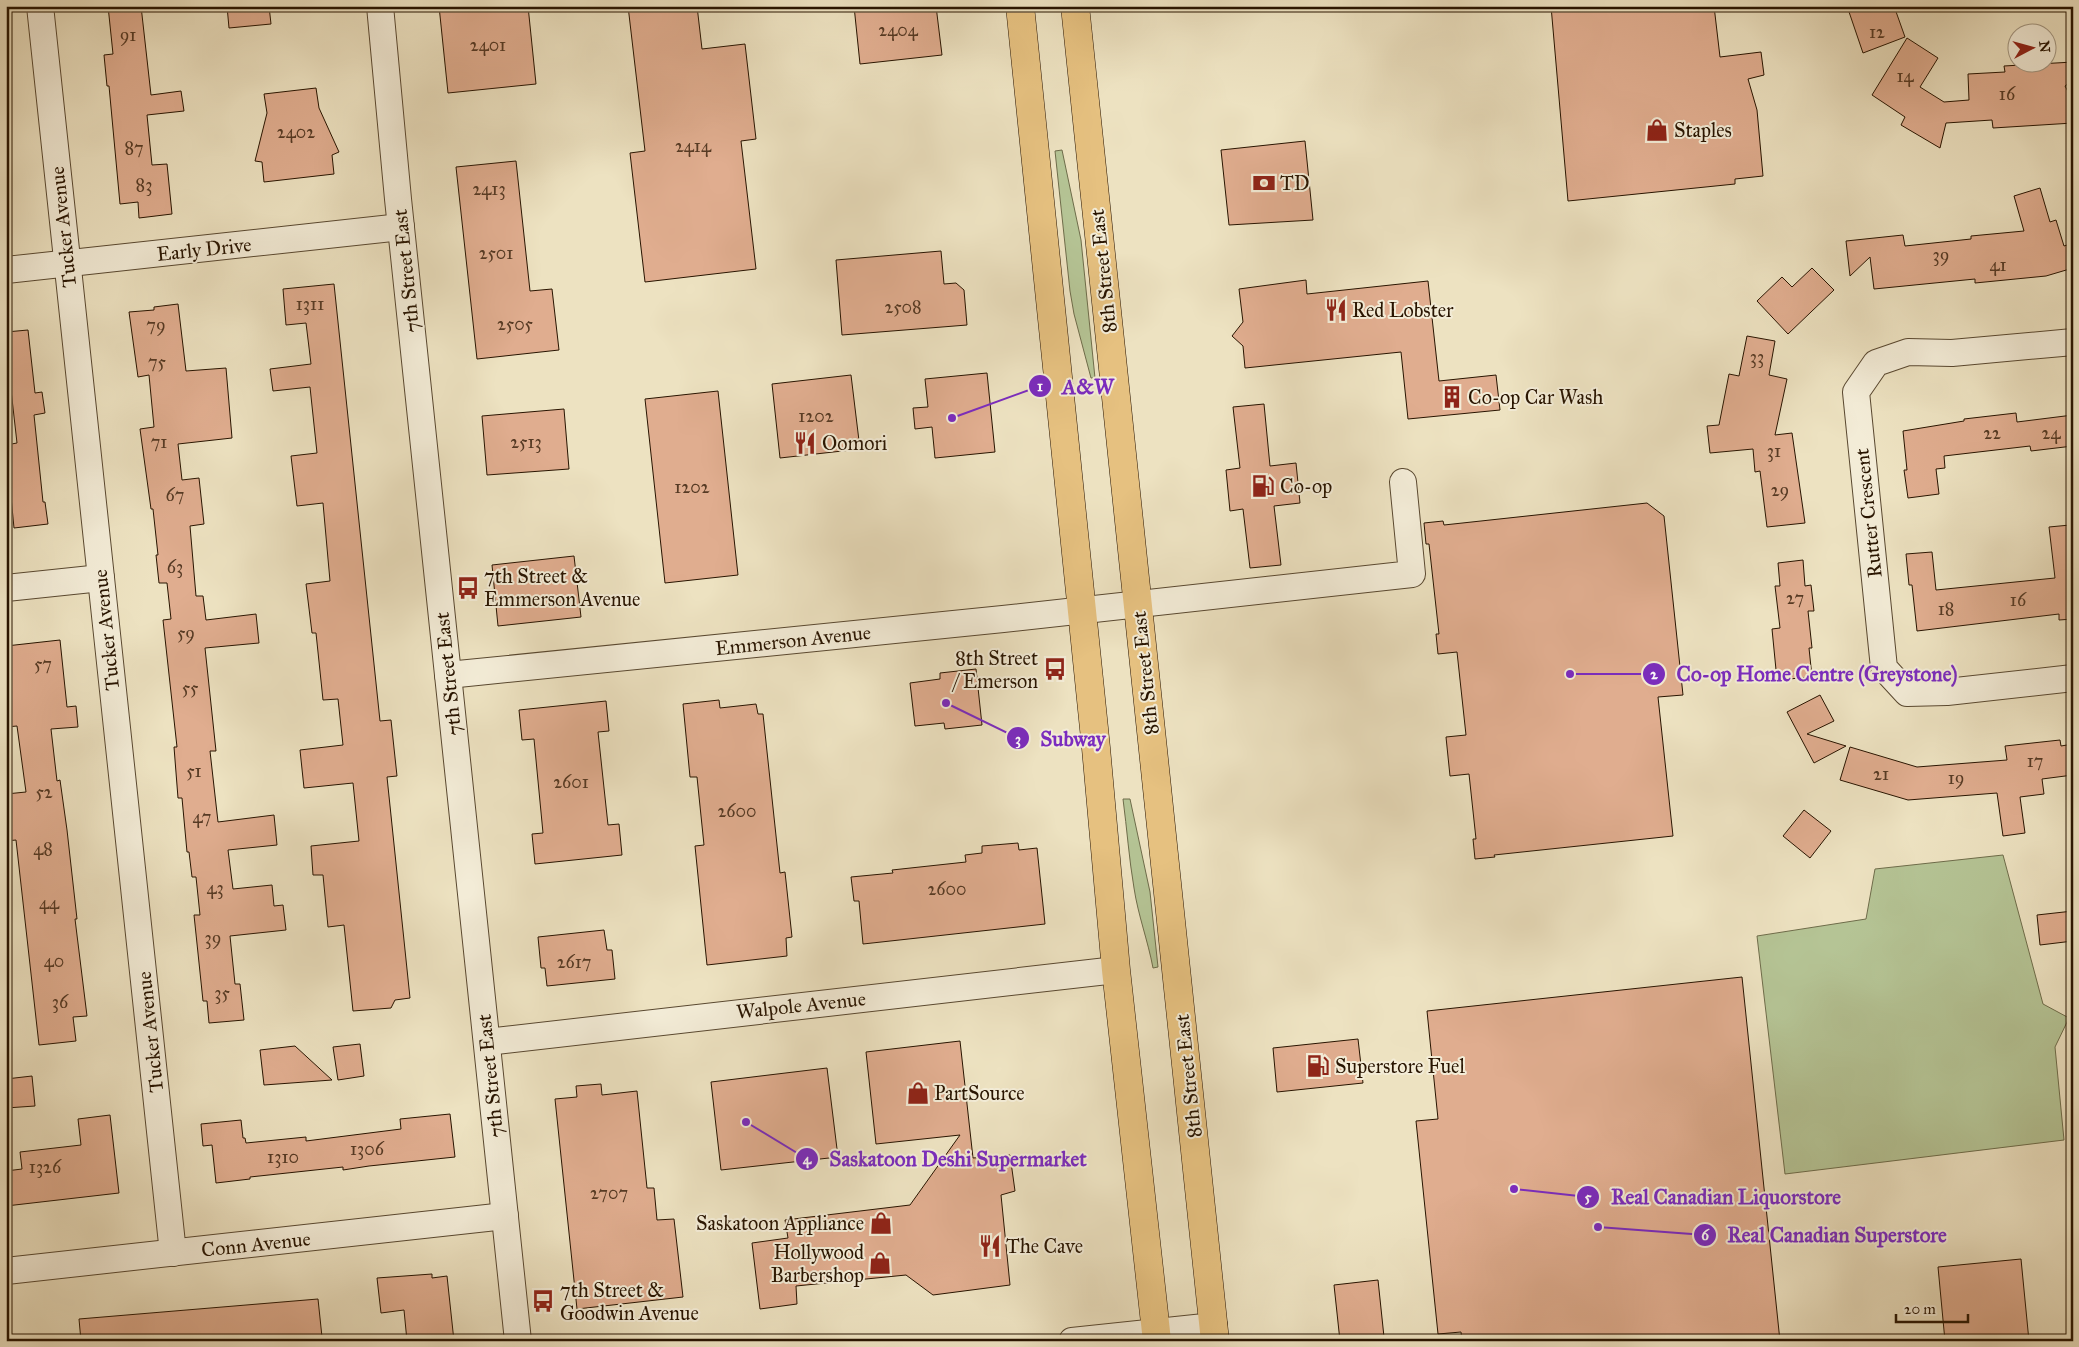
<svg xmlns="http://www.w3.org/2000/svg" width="2079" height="1347" font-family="'IM FELL Great Primer',serif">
	<rect width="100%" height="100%" fill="#ede2c1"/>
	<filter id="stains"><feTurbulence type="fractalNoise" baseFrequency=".004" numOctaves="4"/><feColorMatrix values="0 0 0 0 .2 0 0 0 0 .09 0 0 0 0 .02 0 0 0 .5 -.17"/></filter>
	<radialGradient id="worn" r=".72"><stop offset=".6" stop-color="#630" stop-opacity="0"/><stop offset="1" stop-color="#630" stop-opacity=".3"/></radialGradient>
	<g fill="#b5c495" stroke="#6e6c4a">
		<path d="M 1062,150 L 1081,240 L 1095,378 L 1091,378 L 1074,314 L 1070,291 L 1055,151 Z"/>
		<path d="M 1123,799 L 1130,799 L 1150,892 L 1158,967 L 1153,968 C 1148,941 1138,915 1134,888 C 1129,859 1127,829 1123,799 Z"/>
		<path d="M 2003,855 L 2043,1004 L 2069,1018 L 2055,1047 L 2064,1140 L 1785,1174 L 1757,936 L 1866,919 L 1875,869 Z"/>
	</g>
	<g fill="#e0ad8f" stroke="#281400">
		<path d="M 108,6 L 141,6 L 151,95 L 181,91 L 184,111 L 147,115 L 152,165 L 167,164 L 172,214 L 139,218 L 138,202 L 120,204 L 109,86 L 107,86 L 104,55 L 113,54 Z"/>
		<path d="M 227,6 L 269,6 L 271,24 L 229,28 Z"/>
		<path d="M 439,6 L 528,6 L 536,84 L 448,93 Z"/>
		<path d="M 628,6 L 697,6 L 702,49 L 745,44 L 756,139 L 741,141 L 756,269 L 645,282 L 630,153 L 645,151 Z"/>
		<path d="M 854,6 L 936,6 L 942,55 L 860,64 Z"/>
		<path d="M 1551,6 L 1714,6 L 1720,57 L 1761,52 L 1764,75 L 1748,79 L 1757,110 L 1763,176 L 1735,179 L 1735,184 L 1568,201 Z"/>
		<path d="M 1847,6 L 1894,6 L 1905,37 L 1863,53 Z"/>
		<path d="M 1907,38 L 1938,58 L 1920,87 L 1944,102 L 1969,100 L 1968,74 L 2005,72 L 2004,66 L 2073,62 L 2073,80 L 2065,86 L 2073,101 L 2073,123 L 1993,128 L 1992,120 L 1946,123 L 1940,148 L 1901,125 L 1905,117 L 1872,95 Z"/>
		<path d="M 316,88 L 319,108 L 339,152 L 332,155 L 334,174 L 264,182 L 262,162 L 255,161 L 267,113 L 264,94 Z"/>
		<path d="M 1305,141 L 1313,220 L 1229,225 L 1221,150 Z"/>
		<path d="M 516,161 L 530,291 L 552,289 L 559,350 L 477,359 L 456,167 Z"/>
		<path d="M 2040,188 L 2050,222 L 2056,220 L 2064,246 L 2073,243 L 2073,268 L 2046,276 L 1975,283 L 1975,279 L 1874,289 L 1870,257 L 1850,276 L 1846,241 L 1903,235 L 1905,246 L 1971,239 L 1971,236 L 2024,231 L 2014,196 Z"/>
		<path d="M 941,251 L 944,284 L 956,283 L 964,290 L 967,325 L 842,335 L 836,260 Z"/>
		<path d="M 1812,268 L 1834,290 L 1788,334 L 1757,301 L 1782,277 L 1792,287 Z"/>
		<path d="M 1306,280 L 1307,294 L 1428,281 L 1439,381 L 1496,375 L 1500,410 L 1408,419 L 1401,352 L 1245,368 L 1243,346 L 1232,336 L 1243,322 L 1239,289 Z"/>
		<path d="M 334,284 L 380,721 L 391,720 L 397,776 L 387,777 L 410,998 L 395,1000 L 391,1008 L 353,1011 L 344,925 L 328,927 L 323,875 L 313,875 L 311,846 L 359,841 L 353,783 L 304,788 L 300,750 L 343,745 L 338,699 L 323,700 L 316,633 L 312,633 L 306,584 L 330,581 L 323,503 L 297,506 L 291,456 L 317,453 L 310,387 L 273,391 L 270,369 L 311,364 L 306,323 L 286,325 L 283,289 Z"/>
		<path d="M 178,304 L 186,371 L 226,368 L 232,438 L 178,444 L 182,480 L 199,478 L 204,524 L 190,526 L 196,596 L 203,596 L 206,620 L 256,614 L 259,643 L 205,648 L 216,751 L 210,751 L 218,822 L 274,815 L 277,845 L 228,850 L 233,889 L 272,885 L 274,906 L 283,905 L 286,930 L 230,936 L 235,984 L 240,984 L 244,1020 L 209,1023 L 207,1001 L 203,1001 L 194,915 L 200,915 L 196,877 L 192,877 L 189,852 L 187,852 L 182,798 L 178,798 L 174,747 L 177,747 L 163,620 L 171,619 L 167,583 L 159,583 L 156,555 L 158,555 L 153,509 L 151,509 L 140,429 L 154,427 L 149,375 L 138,377 L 129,312 L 154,310 L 154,307 Z"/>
		<path d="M 28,330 L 35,393 L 42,392 L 45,413 L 34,415 L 43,502 L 45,502 L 48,524 L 14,528 L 6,445 L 17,443 L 11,390 L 6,390 L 6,332 Z"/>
		<path d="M 1747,336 L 1775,341 L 1769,375 L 1787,379 L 1775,435 L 1792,433 L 1805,523 L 1767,527 L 1760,471 L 1755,472 L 1753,449 L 1710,453 L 1707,426 L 1719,425 L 1729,374 L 1739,376 Z"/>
		<path d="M 987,373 L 995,452 L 935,458 L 932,427 L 915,429 L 913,408 L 928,407 L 925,379 Z"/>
		<path d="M 851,375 L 860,449 L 780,458 L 772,384 Z"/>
		<path d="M 718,391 L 738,575 L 665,583 L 645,399 Z"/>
		<path d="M 1264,404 L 1270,466 L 1296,463 L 1300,503 L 1274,506 L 1281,565 L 1250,568 L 1243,509 L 1230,511 L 1226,470 L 1240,468 L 1233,407 Z"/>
		<path d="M 564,409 L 569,469 L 487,475 L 482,416 Z"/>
		<path d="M 2016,413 L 2017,422 L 2073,415 L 2073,446 L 2031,451 L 2030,446 L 1944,456 L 1945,468 L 1936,469 L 1939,494 L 1908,498 L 1904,470 L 1907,470 L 1903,431 L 1964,421 L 1964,419 Z"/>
		<path d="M 1647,503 L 1664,516 L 1683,695 L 1658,697 L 1673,836 L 1494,855 L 1495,857 L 1475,859 L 1473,839 L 1476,839 L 1469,774 L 1450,776 L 1446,737 L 1466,735 L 1457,652 L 1438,654 L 1436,634 L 1439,634 L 1429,544 L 1426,544 L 1424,523 L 1443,521 L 1444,525 Z"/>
		<path d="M 2070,525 L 2073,550 L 2073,619 L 2059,620 L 2059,614 L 1917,631 L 1912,585 L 1909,585 L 1906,554 L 1932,552 L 1936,590 L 2055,578 L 2049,527 Z"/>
		<path d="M 574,556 L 581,617 L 498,626 L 492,565 Z"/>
		<path d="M 1803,560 L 1805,586 L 1811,585 L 1814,611 L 1808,611 L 1812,648 L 1809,648 L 1812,677 L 1777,680 L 1772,629 L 1780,628 L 1775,586 L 1780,586 L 1778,563 Z"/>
		<path d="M 60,640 L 67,707 L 76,706 L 78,727 L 51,729 L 57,781 L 60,780 L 67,830 L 77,919 L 75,919 L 87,1016 L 73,1017 L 76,1041 L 39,1045 L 16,840 L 6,841 L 6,794 L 26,792 L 17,726 L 6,727 L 6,646 Z"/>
		<path d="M 976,669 L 982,725 L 945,729 L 944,723 L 915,726 L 910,683 L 940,679 L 940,673 Z"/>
		<path d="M 1820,695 L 1834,721 L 1807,734 L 1846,746 L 1814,763 L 1787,712 Z"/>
		<path d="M 719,700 L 720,708 L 756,704 L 758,714 L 763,714 L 780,873 L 785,872 L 792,937 L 786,938 L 787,956 L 707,965 L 695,846 L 704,845 L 697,777 L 690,777 L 683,704 Z"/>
		<path d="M 606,701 L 609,731 L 598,732 L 608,825 L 619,824 L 622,855 L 535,864 L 532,834 L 543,833 L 534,739 L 522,740 L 519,710 Z"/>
		<path d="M 2060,740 L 2061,746 L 2073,744 L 2073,775 L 2042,779 L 2044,794 L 2020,797 L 2025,833 L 2003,836 L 1997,793 L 1908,800 L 1840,780 L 1850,747 L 1917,767 L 2007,760 L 2005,746 Z"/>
		<path d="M 1804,810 L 1831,831 L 1810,858 L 1783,836 Z"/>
		<path d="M 1018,843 L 1019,850 L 1037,848 L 1045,924 L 863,944 L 859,901 L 854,901 L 851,877 L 893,873 L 892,870 L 966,862 L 965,855 L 982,853 L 982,846 Z"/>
		<path d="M 2073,911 L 2073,941 L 2040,945 L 2037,915 Z"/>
		<path d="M 604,930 L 607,950 L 612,950 L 615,979 L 547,986 L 545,968 L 541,968 L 538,937 Z"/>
		<path d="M 1742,977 L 1780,1341 L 1462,1341 L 1461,1332 L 1438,1334 L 1416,1121 L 1438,1119 L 1427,1011 Z"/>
		<path d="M 1358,1039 L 1363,1083 L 1277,1092 L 1273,1048 Z"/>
		<path d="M 960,1041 L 973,1158 L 1010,1155 L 1015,1191 L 1001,1195 L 1010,1285 L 933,1295 L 906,1275 L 796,1286 L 797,1304 L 760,1309 L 752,1243 L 788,1238 L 785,1220 L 910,1205 L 960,1135 L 876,1144 L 866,1052 Z"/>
		<path d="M 360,1044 L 364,1076 L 338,1080 L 333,1047 Z"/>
		<path d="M 295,1046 L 332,1080 L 264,1085 L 260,1050 Z"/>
		<path d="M 827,1068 L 838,1157 L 721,1170 L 711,1082 Z"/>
		<path d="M 32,1076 L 35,1106 L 6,1108 L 6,1079 Z"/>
		<path d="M 601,1084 L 602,1095 L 637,1091 L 647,1188 L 654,1188 L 657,1220 L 674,1219 L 683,1297 L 577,1309 L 555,1099 L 577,1097 L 576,1086 Z"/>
		<path d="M 450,1114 L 455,1157 L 369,1166 L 343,1170 L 343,1167 L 250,1177 L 250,1179 L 216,1183 L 212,1145 L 203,1146 L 201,1124 L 241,1120 L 243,1138 L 245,1138 L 246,1143 L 306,1137 L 306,1141 L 401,1129 L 400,1119 Z"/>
		<path d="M 110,1115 L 119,1193 L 6,1206 L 6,1171 L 22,1169 L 20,1152 L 81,1145 L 78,1119 Z"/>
		<path d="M 2021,1259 L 2029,1341 L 1945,1341 L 1938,1267 Z"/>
		<path d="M 432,1274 L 432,1278 L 447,1276 L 454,1341 L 407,1341 L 404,1310 L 381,1313 L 377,1278 Z"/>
		<path d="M 1378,1280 L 1384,1337 L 1340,1341 L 1334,1285 Z"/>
		<path d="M 318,1299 L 322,1337 L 284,1341 L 81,1341 L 79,1319 Z"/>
	</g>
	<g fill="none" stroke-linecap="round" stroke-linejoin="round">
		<defs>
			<g id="minor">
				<path d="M 40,6 C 84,422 129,837 173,1253"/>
				<path d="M 380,6 L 398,199 L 518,1341"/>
				<path d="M 6,270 L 401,227"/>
				<path d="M 2073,342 L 1952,353 L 1908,352 L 1876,363 L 1856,392 L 1884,668 L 1907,693 L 1947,692 L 2073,678"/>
				<path d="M 6,588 L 101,578"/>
				<path d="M 448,675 L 1003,619 L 1412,574 L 1403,482"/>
				<path d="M 487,1042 L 1116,970"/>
				<path d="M 6,1271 L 505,1216"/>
				<path d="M 1072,1341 L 1214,1326"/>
			</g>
			<g id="major">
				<path d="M 1020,6 L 1096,748 L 1116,970 L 1157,1341"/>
				<path d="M 1075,6 L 1215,1341"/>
			</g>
		</defs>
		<use href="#minor" stroke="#594830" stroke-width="28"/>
		<use href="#major" stroke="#281400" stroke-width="29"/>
		<use href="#minor" stroke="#f3ecd7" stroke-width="26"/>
		<use href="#major" stroke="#e6c180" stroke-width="28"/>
	</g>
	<defs>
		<symbol id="shop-bare" viewBox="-9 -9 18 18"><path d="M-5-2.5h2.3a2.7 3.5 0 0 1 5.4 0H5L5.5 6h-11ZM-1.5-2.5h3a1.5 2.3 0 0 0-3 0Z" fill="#8f2418" stroke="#f3ecd7" stroke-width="2.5" paint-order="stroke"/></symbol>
		<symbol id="bank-bare" viewBox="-9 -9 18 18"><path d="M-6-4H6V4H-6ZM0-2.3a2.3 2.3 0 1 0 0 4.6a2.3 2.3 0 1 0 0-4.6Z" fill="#8f2418" stroke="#f3ecd7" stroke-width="2.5" paint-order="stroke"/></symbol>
		<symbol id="restaurant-bare" viewBox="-9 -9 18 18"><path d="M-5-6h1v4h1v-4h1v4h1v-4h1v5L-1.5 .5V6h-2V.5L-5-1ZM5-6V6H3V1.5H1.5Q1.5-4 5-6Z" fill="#8f2418" stroke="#f3ecd7" stroke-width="2.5" paint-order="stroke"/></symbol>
		<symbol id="building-bare" viewBox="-9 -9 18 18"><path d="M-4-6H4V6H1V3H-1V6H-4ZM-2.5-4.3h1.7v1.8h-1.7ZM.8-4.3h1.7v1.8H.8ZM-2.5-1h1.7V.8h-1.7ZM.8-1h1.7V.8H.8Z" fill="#8f2418" stroke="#f3ecd7" stroke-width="2.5" paint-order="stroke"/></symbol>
		<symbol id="fuel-bare" viewBox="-9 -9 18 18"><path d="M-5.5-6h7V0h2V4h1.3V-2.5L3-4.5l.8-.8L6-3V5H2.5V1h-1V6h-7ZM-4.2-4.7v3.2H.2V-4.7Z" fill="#8f2418" stroke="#f3ecd7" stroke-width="2.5" paint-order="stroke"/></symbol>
		<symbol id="bus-bare" viewBox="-9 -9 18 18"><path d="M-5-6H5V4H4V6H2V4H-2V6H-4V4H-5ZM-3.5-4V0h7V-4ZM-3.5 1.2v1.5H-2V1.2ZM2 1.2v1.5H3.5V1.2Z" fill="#8f2418" stroke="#f3ecd7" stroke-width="2.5" paint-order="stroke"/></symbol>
	</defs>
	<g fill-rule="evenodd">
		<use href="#shop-bare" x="1641" y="114" width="32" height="32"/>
		<use href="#bank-bare" x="1248" y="167" width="32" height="32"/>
		<use href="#restaurant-bare" x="1320" y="294" width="32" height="32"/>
		<use href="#building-bare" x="1436" y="381" width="32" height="32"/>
		<use href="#restaurant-bare" x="789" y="427" width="32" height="32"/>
		<use href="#fuel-bare" x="1247" y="470" width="32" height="32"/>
		<use href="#bus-bare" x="452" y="572" width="32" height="32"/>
		<use href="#bus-bare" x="1039" y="653" width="32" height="32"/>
		<use href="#fuel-bare" x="1302" y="1050" width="32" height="32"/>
		<use href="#shop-bare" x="902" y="1077" width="32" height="32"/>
		<use href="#shop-bare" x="865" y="1207" width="32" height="32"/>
		<use href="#restaurant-bare" x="974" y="1230" width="32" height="32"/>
		<use href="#shop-bare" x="864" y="1247" width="32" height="32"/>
		<use href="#bus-bare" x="527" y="1285" width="32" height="32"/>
	</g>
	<g text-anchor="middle" stroke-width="4" stroke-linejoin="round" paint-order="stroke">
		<g font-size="18" fill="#563a24">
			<text x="898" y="36">2404</text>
			<text x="1877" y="38">12</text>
			<text x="128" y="41">91</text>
			<text x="488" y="51">2401</text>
			<text x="1905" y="82">14</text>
			<text x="2007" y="100">16</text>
			<text x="296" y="138">2402</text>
			<text x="693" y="152">2414</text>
			<text x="134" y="154">87</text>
			<text x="144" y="191">83</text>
			<text x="489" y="195">2413</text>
			<text x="496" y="259">2501</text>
			<text x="1941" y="261">39</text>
			<text x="1998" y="271">41</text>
			<text x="310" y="310">1311</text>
			<text x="903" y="313">2508</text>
			<text x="515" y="330">2505</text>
			<text x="156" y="331">79</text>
			<text x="1757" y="363">33</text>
			<text x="157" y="368">75</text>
			<text x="816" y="422">1202</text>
			<text x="1992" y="439">22</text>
			<text x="2051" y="439">24</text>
			<text x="159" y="448">71</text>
			<text x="526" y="448">2513</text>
			<text x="1774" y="457">31</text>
			<text x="692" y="493">1202</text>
			<text x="1780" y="496">29</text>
			<text x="175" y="501">67</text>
			<text x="175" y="573">63</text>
			<text x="1795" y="604">27</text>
			<text x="2018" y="606">16</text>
			<text x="1946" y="615">18</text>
			<text x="186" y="639">59</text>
			<text x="43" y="670">57</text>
			<text x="190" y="694">55</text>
			<text x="2035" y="767">17</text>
			<text x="194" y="777">51</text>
			<text x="1881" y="780">21</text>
			<text x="1956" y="784">19</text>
			<text x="571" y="788">2601</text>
			<text x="44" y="798">52</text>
			<text x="737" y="817">2600</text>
			<text x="202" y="823">47</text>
			<text x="43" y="855">48</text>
			<text x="215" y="894">43</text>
			<text x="947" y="895">2600</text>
			<text x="49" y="909">44</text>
			<text x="213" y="944">39</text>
			<text x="54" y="967">40</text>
			<text x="574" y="968">2617</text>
			<text x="222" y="999">35</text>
			<text x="60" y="1008">36</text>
			<text x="367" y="1155">1306</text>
			<text x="283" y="1163">1310</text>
			<text x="45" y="1173">1326</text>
			<text x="609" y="1199">2707</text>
		</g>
		<g font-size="20" fill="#281400" stroke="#f3ecd7" text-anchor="start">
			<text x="1674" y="137">Staples</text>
			<text x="1280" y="190">TD</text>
			<text x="1352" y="317">Red Lobster</text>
			<text x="1468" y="404">Co-op Car Wash</text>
			<text x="822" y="450">Oomori</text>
			<text x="1280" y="493">Co-op</text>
			<text x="484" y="583">7th Street &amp;<tspan x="484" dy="23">Emmerson Avenue</tspan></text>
			<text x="1038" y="665" text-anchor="end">8th Street<tspan x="1038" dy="23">/ Emerson</tspan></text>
			<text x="1335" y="1073">Superstore Fuel</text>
			<text x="934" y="1100">PartSource</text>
			<text x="864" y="1230" text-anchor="end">Saskatoon Appliance</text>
			<text x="1006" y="1253">The Cave</text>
			<text x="864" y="1259" text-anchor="end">Hollywood<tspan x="864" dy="23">Barbershop</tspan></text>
			<text x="560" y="1297">7th Street &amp;<tspan x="560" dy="23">Goodwin Avenue</tspan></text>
		</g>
		<g font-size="20" fill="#281400" stroke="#f3ecd7">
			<text transform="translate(63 227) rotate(-96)" y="7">Tucker Avenue</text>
			<text transform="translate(204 249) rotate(-6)" y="7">Early Drive</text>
			<text transform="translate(406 271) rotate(-96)" y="7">7th Street East</text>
			<text transform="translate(1103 271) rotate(-96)" y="7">8th Street East</text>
			<text transform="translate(1868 513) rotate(-96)" y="7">Rutter Crescent</text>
			<text transform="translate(106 630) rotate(-96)" y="7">Tucker Avenue</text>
			<text transform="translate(793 640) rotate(-6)" y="7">Emmerson Avenue</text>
			<text transform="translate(1145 673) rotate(-96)" y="7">8th Street East</text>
			<text transform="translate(448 674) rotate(-96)" y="7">7th Street East</text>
			<text transform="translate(801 1005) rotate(-6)" y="7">Walpole Avenue</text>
			<text transform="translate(150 1032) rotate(-96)" y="7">Tucker Avenue</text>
			<text transform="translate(490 1076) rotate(-96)" y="7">7th Street East</text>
			<text transform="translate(1188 1076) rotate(-96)" y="7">8th Street East</text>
			<text transform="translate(256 1244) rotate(-6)" y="7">Conn Avenue</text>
		</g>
	</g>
	<path fill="none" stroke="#7b2cbf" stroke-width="2" d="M952 418L1040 386M1570 674L1654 674M946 703L1018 738M746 1122L807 1159M1514 1189L1588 1197M1598 1227L1705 1235"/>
	<g fill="#7b2cbf" stroke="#f3ecd7" stroke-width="2">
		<circle cx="952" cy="418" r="5"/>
		<circle cx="1570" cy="674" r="5"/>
		<circle cx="946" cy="703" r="5"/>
		<circle cx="746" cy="1122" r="5"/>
		<circle cx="1514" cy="1189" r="5"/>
		<circle cx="1598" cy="1227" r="5"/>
		<circle cx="1040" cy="386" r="12"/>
		<circle cx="1654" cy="674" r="12"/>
		<circle cx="1018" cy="738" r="12"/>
		<circle cx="807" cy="1159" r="12"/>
		<circle cx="1588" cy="1197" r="12"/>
		<circle cx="1705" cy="1235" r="12"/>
	</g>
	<g font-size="15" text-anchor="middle" font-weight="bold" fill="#fff">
		<text x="1040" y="391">1</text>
		<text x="1654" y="679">2</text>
		<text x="1018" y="744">3</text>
		<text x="807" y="1164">4</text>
		<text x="1588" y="1202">5</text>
		<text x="1705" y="1240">6</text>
	</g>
	<g font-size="21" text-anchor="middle" font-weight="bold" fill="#7b2cbf" stroke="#f3ecd7" stroke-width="4" stroke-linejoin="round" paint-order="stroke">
		<text x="1088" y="394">A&amp;W</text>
		<text x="1817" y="681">Co-op Home Centre (Greystone)</text>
		<text x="1073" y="746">Subway</text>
		<text x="958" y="1166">Saskatoon Deshi Supermarket</text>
		<text x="1726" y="1204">Real Canadian Liquorstore</text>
		<text x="1837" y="1242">Real Canadian Superstore</text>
	</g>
	<rect width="2079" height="1347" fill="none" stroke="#ede2c1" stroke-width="25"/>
	<rect x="8" y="8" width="2064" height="1332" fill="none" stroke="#281400" stroke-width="2.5"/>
	<rect x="12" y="12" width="2054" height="1322" fill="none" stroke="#281400"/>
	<g transform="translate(2032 48) rotate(84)"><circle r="24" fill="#f3ecd7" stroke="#a29681"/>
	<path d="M0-4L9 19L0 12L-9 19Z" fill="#8f2418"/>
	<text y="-8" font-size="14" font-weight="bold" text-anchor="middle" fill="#281400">N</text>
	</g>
	<path d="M1896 1314v8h72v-8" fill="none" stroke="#281400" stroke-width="2.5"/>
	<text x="1904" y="1314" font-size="15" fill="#281400" stroke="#f3ecd7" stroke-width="4" paint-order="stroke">20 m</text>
	<rect width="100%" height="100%" filter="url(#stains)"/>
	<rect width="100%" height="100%" fill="url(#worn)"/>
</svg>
